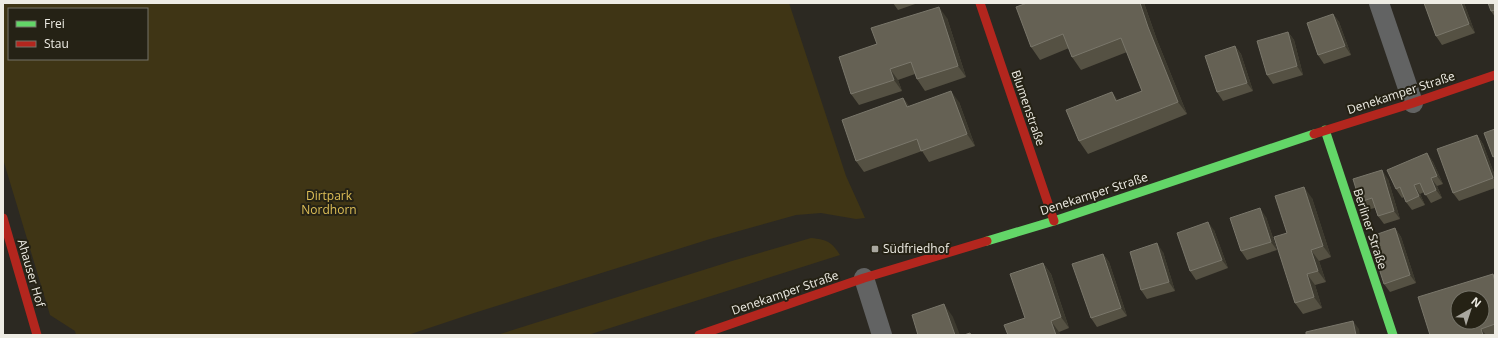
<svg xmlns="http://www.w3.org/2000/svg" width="1498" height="338" font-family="'Open Sans',sans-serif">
	<rect width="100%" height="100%" fill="#2c2922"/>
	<g fill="#3f3515" fill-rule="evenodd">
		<path d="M 3,3 L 789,3 L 846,176 L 865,218 L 856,219 L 821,213 L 796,215 L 710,239 L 474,313 L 408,335 L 76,335 L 75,331 L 50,315 L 3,159 ZM 9,9 L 147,9 L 147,59 L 9,59 Z"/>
		<path d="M 811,238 C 827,240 831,241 840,255 L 588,335 L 497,335 L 732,261 Z"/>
	</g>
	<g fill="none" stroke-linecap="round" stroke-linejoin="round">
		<g stroke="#626363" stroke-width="20">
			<path d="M 1379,3 L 1413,103"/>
			<path d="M 864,278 L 882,335"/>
		</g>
		<g stroke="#63d668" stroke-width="9">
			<path d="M 1325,130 L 1393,335"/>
			<path d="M 987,241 L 1054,221 L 1314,134"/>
		</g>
		<g stroke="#b3261e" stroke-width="9">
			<path d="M 980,3 L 1054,221"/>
			<path d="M 1314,134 L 1413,103 L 1495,75"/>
			<path d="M 3,218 L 37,335"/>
			<path d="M 699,335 L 864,278 L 987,241"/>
		</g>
	</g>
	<g fill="#555143">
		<path d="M 893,3 L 918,3 L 898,10 Z"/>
		<path d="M 1027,3 L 1144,3 L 1157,40 L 1187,114 L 1088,154 L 1079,141 L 1118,100 L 1142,91 L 1127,52 L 1081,70 L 1072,57 L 1069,48 L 1040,60 L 1031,47 Z"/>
		<path d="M 1424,3 L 1464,3 L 1475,33 L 1442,45 L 1436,36 Z"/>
		<path d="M 1495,3 L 1495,17 L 1491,11 Z"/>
		<path d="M 1333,14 L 1339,22 L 1351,55 L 1324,64 L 1318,55 Z"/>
		<path d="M 947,18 L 966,77 L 925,91 L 917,79 L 915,74 L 898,80 L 902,91 L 859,105 L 851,94 L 877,44 Z"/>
		<path d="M 1288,32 L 1294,40 L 1303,75 L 1273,84 L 1267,75 Z"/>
		<path d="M 1235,46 L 1241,54 L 1253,91 L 1223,101 L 1217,92 Z"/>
		<path d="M 903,98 L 909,106 L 959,102 L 975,146 L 929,162 L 922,151 L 864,172 L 856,161 Z"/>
		<path d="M 1477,135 L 1483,144 L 1495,176 L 1495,188 L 1459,201 L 1453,193 Z"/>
		<path d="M 1427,153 L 1433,162 L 1443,184 L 1437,186 L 1442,198 L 1431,203 L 1424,192 L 1420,194 L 1425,205 L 1412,210 L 1406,202 L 1404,197 L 1402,198 L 1396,189 Z"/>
		<path d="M 1388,179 L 1400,219 L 1384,224 L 1378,216 L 1375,208 L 1366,210 L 1360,202 Z"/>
		<path d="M 1312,198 L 1331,257 L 1319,261 L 1326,282 L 1315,285 L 1322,308 L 1303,314 L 1295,303 L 1287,233 Z"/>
		<path d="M 1266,217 L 1277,250 L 1247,260 L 1241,251 Z"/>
		<path d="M 1395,228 L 1401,237 L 1416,283 L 1390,292 L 1384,284 Z"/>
		<path d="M 1214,230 L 1228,268 L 1196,280 L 1190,271 Z"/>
		<path d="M 1163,252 L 1175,291 L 1147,299 L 1141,290 Z"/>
		<path d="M 1103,254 L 1109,262 L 1127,316 L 1097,327 L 1091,318 Z"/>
		<path d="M 1043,263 L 1051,274 L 1069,328 L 1059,332 L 1060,335 L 1008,335 L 1025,318 Z"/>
		<path d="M 1493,274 L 1495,277 L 1495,335 L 1430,335 Z"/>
	</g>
	<g fill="#3d3a2f">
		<path d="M 1140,3 L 1144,3 L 1157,40 L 1187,114 L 1178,102 L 1148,27 Z"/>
		<path d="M 1461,3 L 1464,3 L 1475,33 L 1469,24 Z"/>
		<path d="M 939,7 L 947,18 L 966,77 L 958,66 Z"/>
		<path d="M 1333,14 L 1339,22 L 1351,55 L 1345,46 Z"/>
		<path d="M 1288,32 L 1294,40 L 1303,75 L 1297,66 Z"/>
		<path d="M 1235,46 L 1241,54 L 1253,91 L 1247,83 Z"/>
		<path d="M 890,69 L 898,80 L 902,91 L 894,80 Z"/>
		<path d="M 951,91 L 959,102 L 975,146 L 967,134 Z"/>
		<path d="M 1112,92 L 1121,104 L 1116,101 Z"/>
		<path d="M 903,98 L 911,109 L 907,107 Z"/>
		<path d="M 1477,135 L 1483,144 L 1495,176 L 1495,181 L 1493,178 Z"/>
		<path d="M 1427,153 L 1433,162 L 1443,184 L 1437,176 Z"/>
		<path d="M 1382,170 L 1388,179 L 1400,219 L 1394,211 Z"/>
		<path d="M 1431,178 L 1437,186 L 1442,198 L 1436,190 Z"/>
		<path d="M 1414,185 L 1420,194 L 1425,205 L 1419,196 Z"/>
		<path d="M 1304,187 L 1312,198 L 1331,257 L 1323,246 Z"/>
		<path d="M 1260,208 L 1266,217 L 1277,250 L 1271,242 Z"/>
		<path d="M 1208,222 L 1214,230 L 1228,268 L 1222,260 Z"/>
		<path d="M 1395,228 L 1401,237 L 1416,283 L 1410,275 Z"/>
		<path d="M 1157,243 L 1163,252 L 1175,291 L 1169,282 Z"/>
		<path d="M 1311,250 L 1319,261 L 1326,282 L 1318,271 Z"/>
		<path d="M 1103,254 L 1109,262 L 1127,316 L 1121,308 Z"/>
		<path d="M 1043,263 L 1051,274 L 1069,328 L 1061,317 Z"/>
		<path d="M 1307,274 L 1315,285 L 1322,308 L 1314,297 Z"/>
		<path d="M 944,304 L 953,317 L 960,335 L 955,335 Z"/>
		<path d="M 1051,321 L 1059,332 L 1060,335 L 1056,335 Z"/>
		<path d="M 1353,321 L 1359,329 L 1360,335 L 1356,335 Z"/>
		<path d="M 1481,329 L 1486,335 L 1483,335 Z"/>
	</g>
	<g fill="#656154" stroke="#7a776b" fill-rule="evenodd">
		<path d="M 1027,3 L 1140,3 L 1148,27 L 1178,102 L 1079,141 L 1066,110 L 1112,92 L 1116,101 L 1142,91 L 1121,38 L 1072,57 L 1063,34 L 1031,47 L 1016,7 Z"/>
		<path d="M 1424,3 L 1461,3 L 1469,24 L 1436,36 Z"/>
		<path d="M 1488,3 L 1495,3 L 1495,10 L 1491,11 Z"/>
		<path d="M 939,7 L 958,66 L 917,79 L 911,62 L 890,69 L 894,80 L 851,94 L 839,57 L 877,44 L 871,28 Z"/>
		<path d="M 1333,14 L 1345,46 L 1318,55 L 1307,23 Z"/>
		<path d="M 1288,32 L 1297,66 L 1267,75 L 1257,41 Z"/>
		<path d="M 1235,46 L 1247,83 L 1217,92 L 1205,56 Z"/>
		<path d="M 951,91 L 967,134 L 921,151 L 917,139 L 856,161 L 842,120 L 903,98 L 907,107 Z"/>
		<path d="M 1495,129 L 1495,156 L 1493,157 L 1484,133 Z"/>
		<path d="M 1477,135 L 1493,178 L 1453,193 L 1437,149 Z"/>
		<path d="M 1427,153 L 1437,176 L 1431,178 L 1436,190 L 1425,195 L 1420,183 L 1414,185 L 1419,196 L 1406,202 L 1400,187 L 1396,189 L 1387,170 Z"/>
		<path d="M 1382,170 L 1394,211 L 1378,216 L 1372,198 L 1360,202 L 1353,179 Z"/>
		<path d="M 1304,187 L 1323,246 L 1311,250 L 1318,271 L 1307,274 L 1314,297 L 1295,303 L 1274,237 L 1287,233 L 1275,196 Z"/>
		<path d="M 1260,208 L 1271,242 L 1241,251 L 1230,218 Z"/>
		<path d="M 1208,222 L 1222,260 L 1190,271 L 1177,233 Z"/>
		<path d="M 1395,228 L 1410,275 L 1384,284 L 1369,237 Z"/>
		<path d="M 1157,243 L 1169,282 L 1141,290 L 1130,252 Z"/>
		<path d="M 1103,254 L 1121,308 L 1091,318 L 1072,264 Z"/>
		<path d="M 1043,263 L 1061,317 L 1051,321 L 1056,335 L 1008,335 L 1004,325 L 1025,318 L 1010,274 Z"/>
		<path d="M 1493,274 L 1495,282 L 1495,324 L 1481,329 L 1483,335 L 1430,335 L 1418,297 ZM 1458,298 L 1482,298 L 1482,322 L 1458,322 Z"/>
		<path d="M 944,304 L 955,335 L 918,335 L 912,315 Z"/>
		<path d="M 1353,321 L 1356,335 L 1306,335 L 1306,332 Z"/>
		<path d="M 970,333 L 971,335 L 964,335 Z"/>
	</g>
	<rect fill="#aaa8a0" stroke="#252215" stroke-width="1.5" x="871" y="245" width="8" height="8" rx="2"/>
	<g text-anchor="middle" stroke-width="4" stroke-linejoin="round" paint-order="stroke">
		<g font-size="12" fill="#eeece4" stroke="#252215">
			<text transform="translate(1401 93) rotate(-18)" y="4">Denekamper Straße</text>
			<text transform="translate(1028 108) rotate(71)" y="4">Blumenstraße</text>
			<text transform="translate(1094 194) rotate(-18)" y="4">Denekamper Straße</text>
			<text transform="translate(1370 229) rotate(72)" y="4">Berliner Straße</text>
			<text transform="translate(31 273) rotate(74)" y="4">Ahauser Hof</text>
			<text transform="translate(785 293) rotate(-19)" y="4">Denekamper Straße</text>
		</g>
		<g font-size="12" fill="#debf57" stroke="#252215">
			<text x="329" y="200">Dirtpark<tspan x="329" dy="14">Nordhorn</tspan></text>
		</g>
		<g font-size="12" fill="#eeece4" stroke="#252215" text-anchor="start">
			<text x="883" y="253">Südfriedhof</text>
		</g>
	</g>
	<rect width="1498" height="338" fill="none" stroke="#eeece4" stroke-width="8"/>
	<rect x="8" y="8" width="140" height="52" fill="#252215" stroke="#757368"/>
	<rect x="16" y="21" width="20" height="6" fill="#63d668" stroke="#757368"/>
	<text x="44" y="28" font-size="12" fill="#eeece4">Frei</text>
	<rect x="16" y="41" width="20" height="6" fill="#b3261e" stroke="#757368"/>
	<text x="44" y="48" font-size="12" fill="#eeece4">Stau</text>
	<g transform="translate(1470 310) rotate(39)"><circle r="19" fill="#252215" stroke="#757368"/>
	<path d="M0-3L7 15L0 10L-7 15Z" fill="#aaa8a0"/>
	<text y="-6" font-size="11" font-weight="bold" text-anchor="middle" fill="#eeece4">N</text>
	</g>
</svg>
